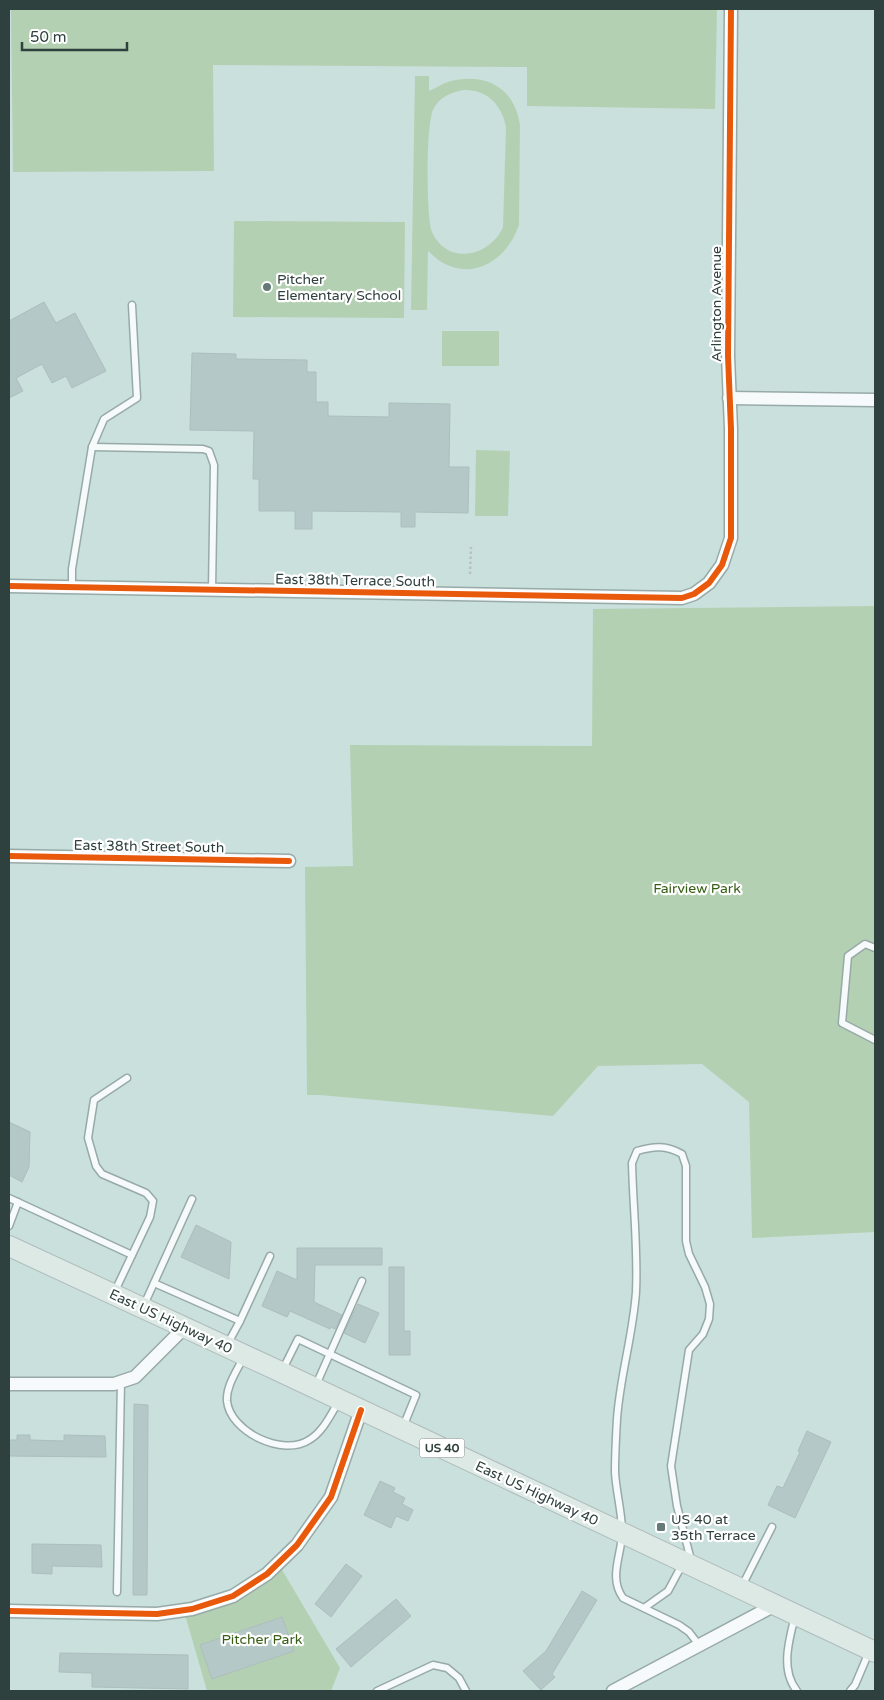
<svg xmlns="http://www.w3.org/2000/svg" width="884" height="1700" font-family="'Varela Round',sans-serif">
	<rect width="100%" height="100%" fill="#c9e0dd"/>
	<g fill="#b4d0b2" fill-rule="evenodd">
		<path d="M 11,9 L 717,9 L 715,109 L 527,106 L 527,67 L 213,65 L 214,171 L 13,172 Z"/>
		<path d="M 415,76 L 429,76 L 429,91 C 437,88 442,83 451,81 C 486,73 514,87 520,125 L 519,225 C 508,257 477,281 443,263 C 437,260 433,255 428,251 L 427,310 L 411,310 ZM 463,90 C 487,89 502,105 506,127 L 503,227 C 490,257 447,266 432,232 C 426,218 426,124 433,110 C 439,97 450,93 463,90 Z"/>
		<path d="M 234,221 L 405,222 L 404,318 L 233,317 Z"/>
		<rect x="442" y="331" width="57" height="35"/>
		<path d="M 476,450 L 510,451 L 508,516 L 475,516 Z"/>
		<path d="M 875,606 L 875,1232 L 752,1238 L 749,1102 L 702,1064 L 598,1066 L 553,1116 L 320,1095 L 307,1095 L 305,867 L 353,866 L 350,745 L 592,746 L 593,609 Z"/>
		<path d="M 278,1563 L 340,1668 L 331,1691 L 207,1691 L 184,1611 L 233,1596 Z"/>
	</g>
	<g fill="#b5c8c8" stroke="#acbebe">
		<path d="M 44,302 L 56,323 L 75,313 L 106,371 L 72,388 L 66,376 L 52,383 L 42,364 L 16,378 L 23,391 L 9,398 L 9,321 Z"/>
		<path d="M 192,353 L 236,354 L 236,359 L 307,360 L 307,372 L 316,372 L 316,402 L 328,402 L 328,416 L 389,417 L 389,403 L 450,404 L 449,467 L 469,467 L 468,513 L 415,512 L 415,527 L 401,527 L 401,512 L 312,511 L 312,529 L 295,529 L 295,511 L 259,511 L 259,479 L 253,479 L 254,431 L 190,430 Z"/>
		<path d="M 9,1122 L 30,1132 L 29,1167 L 22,1182 L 9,1175 Z"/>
		<path d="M 196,1225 L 231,1242 L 229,1279 L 181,1257 Z"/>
		<path d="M 297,1248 L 382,1248 L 382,1265 L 315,1265 L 314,1302 L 342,1315 L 335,1329 L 331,1327 L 330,1329 L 290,1311 L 287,1317 L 262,1306 L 277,1271 L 297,1280 Z"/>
		<path d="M 389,1267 L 404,1267 L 404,1331 L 410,1331 L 410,1355 L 389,1355 Z"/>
		<path d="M 358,1304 L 379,1313 L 365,1343 L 344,1333 Z"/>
		<path d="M 134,1404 L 148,1405 L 147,1595 L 133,1595 Z"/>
		<path d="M 807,1431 L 831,1442 L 795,1518 L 768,1505 L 777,1486 L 783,1488 L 800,1452 L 798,1451 Z"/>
		<path d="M 17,1435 L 30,1435 L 30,1440 L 64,1441 L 64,1435 L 105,1436 L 106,1457 L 9,1456 L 9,1440 L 17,1440 Z"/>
		<path d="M 380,1481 L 395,1488 L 393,1492 L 405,1498 L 402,1504 L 413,1510 L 408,1521 L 396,1516 L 391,1528 L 364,1515 Z"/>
		<path d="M 32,1544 L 101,1545 L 102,1567 L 52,1566 L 52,1574 L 32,1573 Z"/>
		<path d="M 346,1564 L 362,1576 L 331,1617 L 315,1604 Z"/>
		<path d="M 582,1591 L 597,1600 L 552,1674 L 555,1677 L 541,1690 L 523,1671 L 546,1651 Z"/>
		<path d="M 396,1599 L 411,1616 L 351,1667 L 336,1649 Z"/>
		<path d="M 282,1617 L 294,1651 L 212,1679 L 200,1645 Z"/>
		<path d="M 60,1653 L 188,1655 L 188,1689 L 92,1687 L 92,1673 L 59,1672 Z"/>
	</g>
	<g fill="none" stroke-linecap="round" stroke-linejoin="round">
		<defs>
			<g id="service">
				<path d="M 92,447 L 203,449 L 209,451 L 214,465 L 212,590"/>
				<path d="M 72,587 L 72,569 L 92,447 L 104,419 L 137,398 L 132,305"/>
				<path d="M 875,948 L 865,944 L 848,956 L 842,1023 L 875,1040"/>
				<path d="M 9,1198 L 132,1255"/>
				<path d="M 9,1226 L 18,1202"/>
				<path d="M 154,1283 L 240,1321 L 227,1345"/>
				<path d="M 115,1291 L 150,1217 L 153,1201 L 146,1193 L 102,1174 L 96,1166 L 88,1138 L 94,1100 L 127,1078"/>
				<path d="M 144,1305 L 192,1199"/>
				<path d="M 240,1321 L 270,1256"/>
				<path d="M 243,1358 C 237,1371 226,1386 227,1401 C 230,1432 283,1457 309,1440 C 323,1432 331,1414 339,1401"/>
				<path d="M 282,1371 L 298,1339 L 416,1395 L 403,1427"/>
				<path d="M 316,1385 L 362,1281"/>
				<path d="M 691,1560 L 677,1506 L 671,1466 L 689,1350 L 703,1334 L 709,1319 L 710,1304 L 705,1287 L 689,1254 L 686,1241 L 686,1166 L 682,1154 C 666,1145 654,1146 637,1151 L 632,1163 C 633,1206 638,1249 636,1292 C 633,1335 620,1376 617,1419 C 616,1436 615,1455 615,1472 C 616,1492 622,1512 622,1532 C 622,1555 608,1577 623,1598 L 679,1625 L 689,1632 L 699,1645"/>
				<path d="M 742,1586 L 772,1527"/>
				<path d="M 117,1592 L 121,1381"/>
				<path d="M 644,1608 L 668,1591 L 682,1565"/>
				<path d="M 795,1616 C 789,1640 780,1670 797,1691"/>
				<path d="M 377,1691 L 433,1665 L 447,1668 L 459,1678 L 466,1691"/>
				<path d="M 850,1691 L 855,1685 L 869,1652"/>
			</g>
			<g id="minor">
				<path d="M 729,398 L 875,400"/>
				<path d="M 9,586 L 682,598 L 694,594 L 709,583 L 722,565 L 731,538 L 731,429 L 728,356 L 731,9"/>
				<path d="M 9,856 L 289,861"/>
				<path d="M 9,1384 L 114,1384 L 135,1377 L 184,1328"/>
				<path d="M 9,1611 L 157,1614 L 192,1609 L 233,1596 L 267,1574 L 297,1545 L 331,1497 L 361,1410"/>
				<path d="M 613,1691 L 775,1605"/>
			</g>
			<path id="primary" d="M 9,1246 L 281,1372 L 875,1652"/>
		</defs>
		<use href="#service" stroke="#97aaa7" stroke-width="9"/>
		<use href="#minor" stroke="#97aaa7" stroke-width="15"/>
		<use href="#primary" stroke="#b0bcbb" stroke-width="22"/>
		<path stroke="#b8c1c0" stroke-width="2.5" stroke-dasharray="2.5 2.5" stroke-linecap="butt" d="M 470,574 L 471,547"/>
		<use href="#service" stroke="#f7fafa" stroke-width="6"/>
		<use href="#minor" stroke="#f7fafa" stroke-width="12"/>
		<use href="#primary" stroke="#dce9e4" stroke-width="20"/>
		<defs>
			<g id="cycleway">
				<path d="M 9,586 L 682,598 L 694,594 L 709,583 L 722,565 L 731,538 L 731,429 L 728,356 L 731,9"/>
				<path d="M 9,856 L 289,861"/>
				<path d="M 9,1611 L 157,1614 L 192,1609 L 233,1596 L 267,1574 L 297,1545 L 331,1497 L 361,1410"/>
			</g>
		</defs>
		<use href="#cycleway" stroke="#fff" stroke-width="9"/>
		<use href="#cycleway" stroke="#e8590c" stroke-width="6"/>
	</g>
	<g fill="#657976" stroke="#fff" stroke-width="2">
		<circle cx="267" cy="287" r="5"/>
		<rect x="656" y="1522" width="10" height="10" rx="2.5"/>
	</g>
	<g text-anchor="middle" stroke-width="4.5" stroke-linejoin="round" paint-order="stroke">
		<rect fill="#fff" stroke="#6d7a78" stroke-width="1" x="419.5" y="1438.5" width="45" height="19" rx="4"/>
		<g font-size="12" font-weight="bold" fill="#2f413e">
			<text x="442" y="1452">US 40</text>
		</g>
		<g font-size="14" fill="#2f413e" stroke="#fff" text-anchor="start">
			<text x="277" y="284">Pitcher<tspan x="277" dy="16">Elementary School</tspan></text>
			<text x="671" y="1524">US 40 at<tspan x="671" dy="16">35th Terrace</tspan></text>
		</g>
		<g font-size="14" fill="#2f413e" stroke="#fff">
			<text transform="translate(716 304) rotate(-90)" y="5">Arlington Avenue</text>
			<text transform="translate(355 580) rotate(1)" y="5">East 38th Terrace South</text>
			<text transform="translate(149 846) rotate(1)" y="5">East 38th Street South</text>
			<text transform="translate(171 1321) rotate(25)" y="5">East US Highway 40</text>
			<text transform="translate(537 1493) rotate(25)" y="5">East US Highway 40</text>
		</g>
		<g font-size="14" fill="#375e14" stroke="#fff">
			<text x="697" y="893">Fairview Park</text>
			<text x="262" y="1644">Pitcher Park</text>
		</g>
	</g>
	<rect width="884" height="1700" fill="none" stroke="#2f413e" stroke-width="20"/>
	<path d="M22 42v8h105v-8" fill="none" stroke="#2f413e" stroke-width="2.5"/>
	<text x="30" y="42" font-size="15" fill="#2f413e" stroke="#ffffff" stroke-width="4" paint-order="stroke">50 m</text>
</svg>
